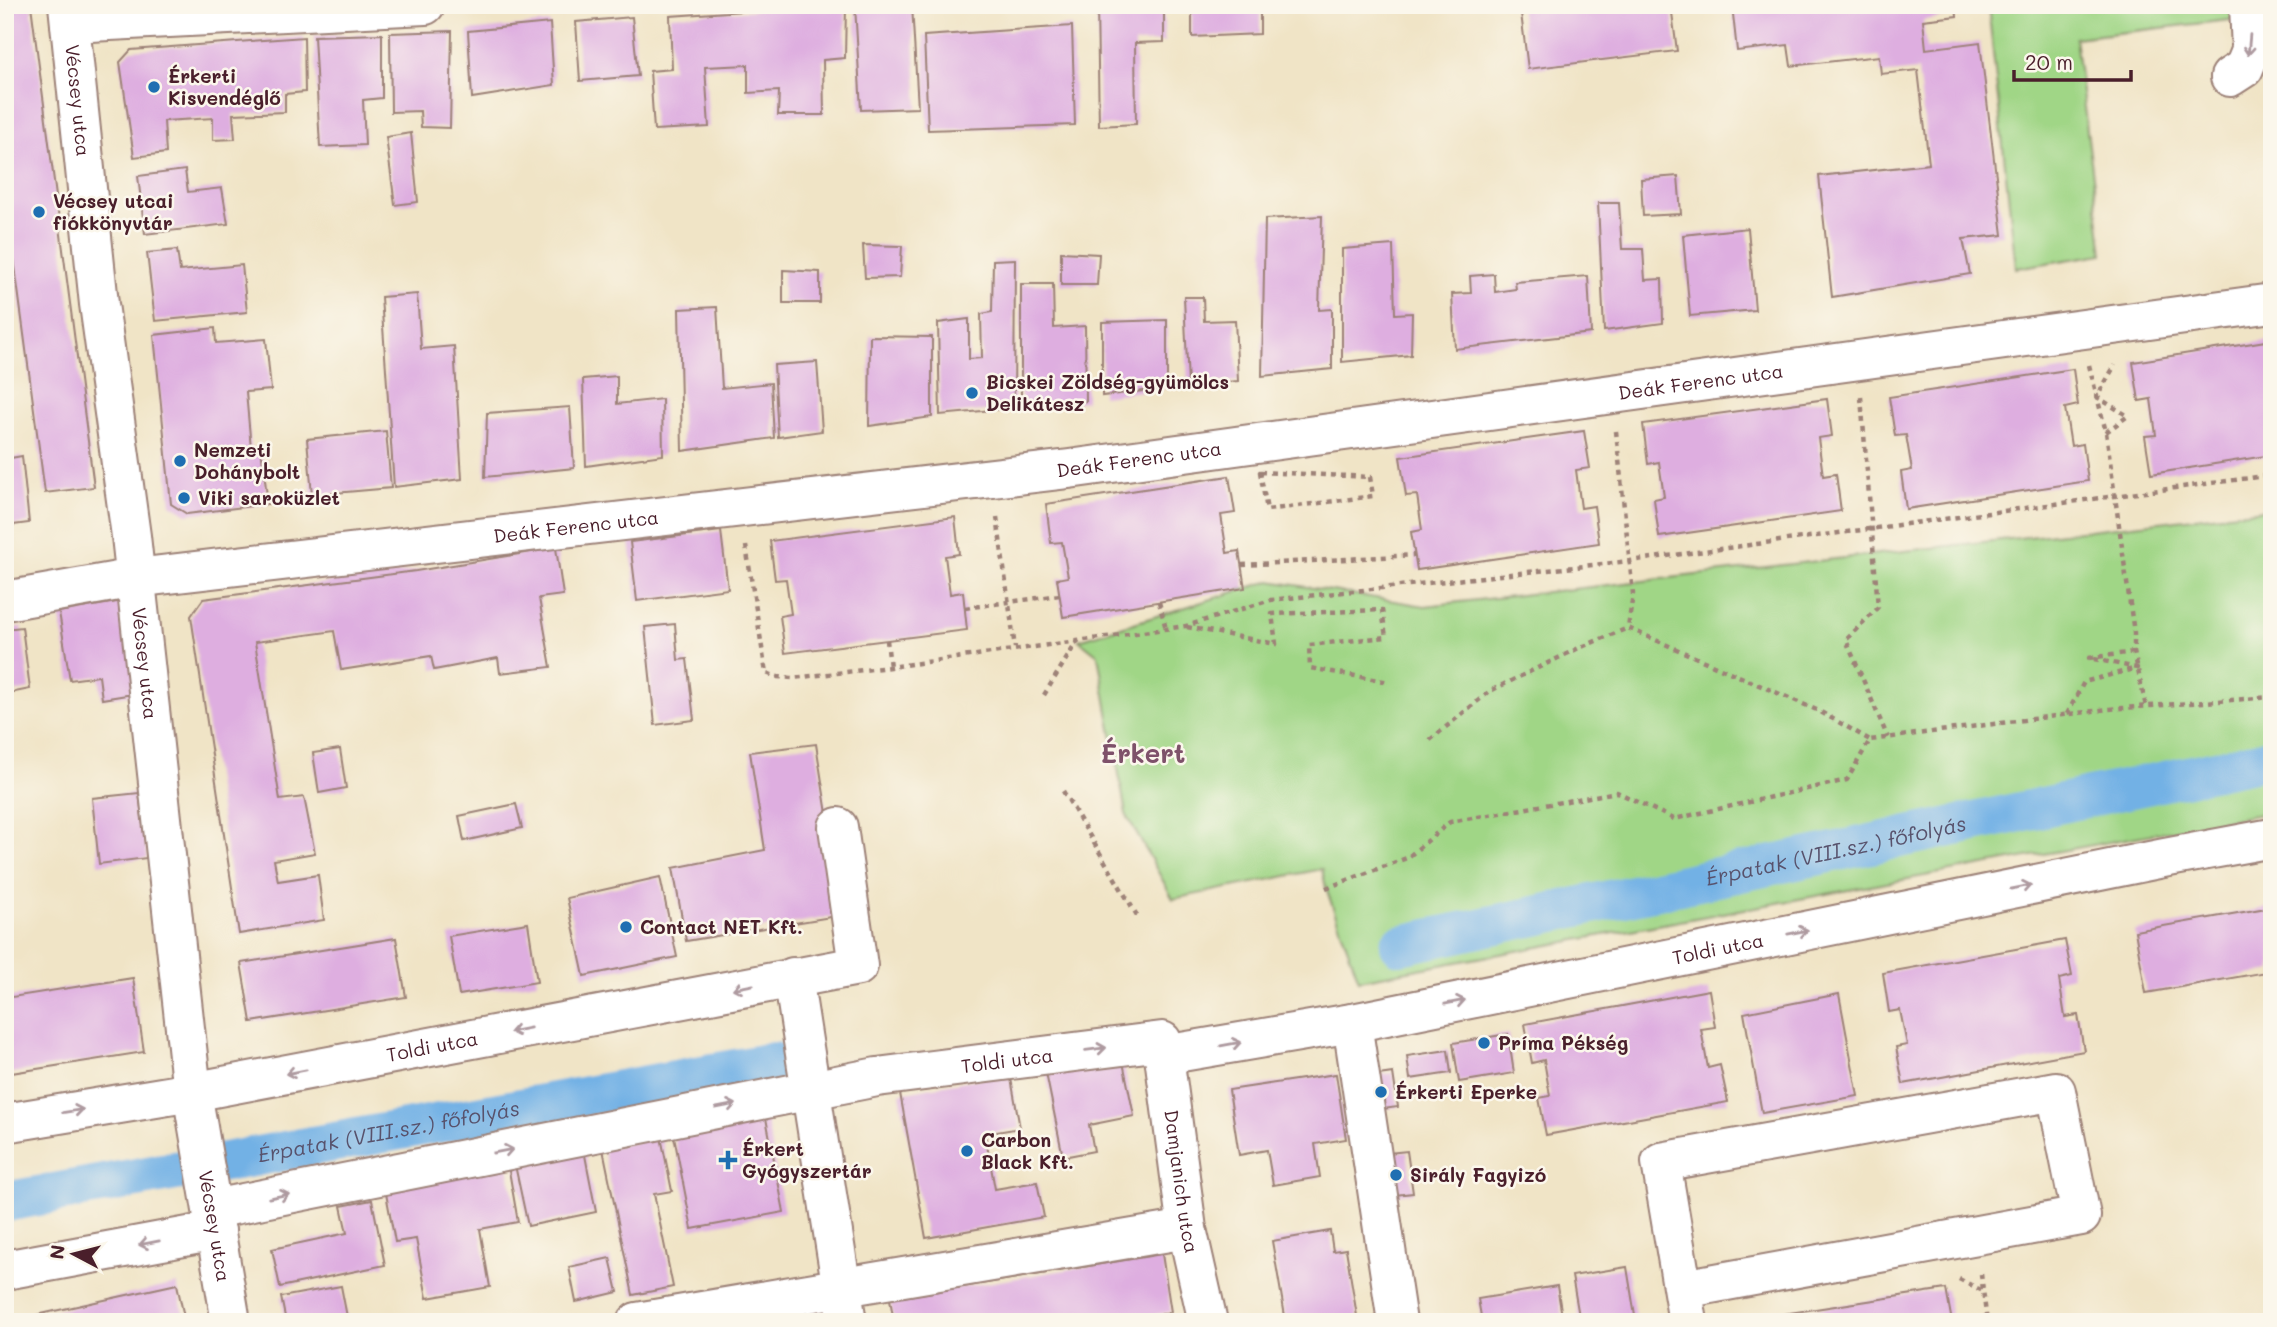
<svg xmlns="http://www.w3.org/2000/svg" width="2277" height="1327" font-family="Mali,sans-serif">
	<rect width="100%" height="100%" fill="#fbf7ec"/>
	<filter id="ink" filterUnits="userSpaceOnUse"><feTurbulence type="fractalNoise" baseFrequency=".0143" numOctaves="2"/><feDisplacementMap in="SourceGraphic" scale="14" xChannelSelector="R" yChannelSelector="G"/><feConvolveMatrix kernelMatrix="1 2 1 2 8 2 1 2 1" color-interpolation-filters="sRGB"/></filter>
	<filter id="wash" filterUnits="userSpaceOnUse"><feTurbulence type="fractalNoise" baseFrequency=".00686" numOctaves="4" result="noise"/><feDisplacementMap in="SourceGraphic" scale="28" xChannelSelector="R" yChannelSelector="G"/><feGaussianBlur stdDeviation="1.57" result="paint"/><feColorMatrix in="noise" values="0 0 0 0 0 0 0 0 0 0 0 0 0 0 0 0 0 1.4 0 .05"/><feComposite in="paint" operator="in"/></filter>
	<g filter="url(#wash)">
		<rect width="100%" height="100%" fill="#f0e4c6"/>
		<g fill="#a0d686" stroke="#757a58" stroke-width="2">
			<path d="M 1988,5 L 2272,5 L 2272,15 L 2075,38 L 2103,254 L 2016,268 Z"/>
			<path d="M 2272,509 L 2272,812 L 1359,980 L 1326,888 L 1322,869 L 1173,899 L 1126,814 L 1098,655 L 1079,640 L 1270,581 L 1425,606 Z"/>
		</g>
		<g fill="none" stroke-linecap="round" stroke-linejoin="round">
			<g stroke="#72b1e5" stroke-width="40">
				<path id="s1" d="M 1400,945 L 2272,758"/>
				<path id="s2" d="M 5,1202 L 774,1062"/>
			</g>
		</g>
		<g id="blocks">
			<g fill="#deaee0">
				<path d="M 5,5 L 31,5 L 94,487 L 45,493 L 5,191 Z"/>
				<path d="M 831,5 L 846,5 L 845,58 L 823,60 L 824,115 L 778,115 L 779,91 L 748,93 L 748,65 L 705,67 L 709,127 L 654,130 L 650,71 L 672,69 L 670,16 Z"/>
				<path d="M 855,5 L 912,5 L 918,108 L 861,110 Z"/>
				<path d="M 1097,5 L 1164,5 L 1164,42 L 1135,43 L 1136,124 L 1099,126 Z"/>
				<path d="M 1192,5 L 1260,5 L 1260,34 L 1192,37 Z"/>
				<path d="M 1520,5 L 1671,5 L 1677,51 L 1528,69 Z"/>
				<path d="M 1732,5 L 1956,5 L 1957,16 L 1923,20 L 1926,49 L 1980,42 L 2003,235 L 1963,239 L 1970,274 L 1832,297 L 1819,176 L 1929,164 L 1918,70 L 1881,74 L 1879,56 L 1791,66 L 1788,45 L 1737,51 Z"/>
				<path d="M 632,17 L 638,76 L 580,81 L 576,22 Z"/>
				<path d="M 550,23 L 554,85 L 472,98 L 468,31 Z"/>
				<path d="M 1072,26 L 1075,125 L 928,130 L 924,36 Z"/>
				<path d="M 452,31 L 450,128 L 421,127 L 420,111 L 391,112 L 390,33 Z"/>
				<path d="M 382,34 L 382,98 L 363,100 L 365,145 L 320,147 L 314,36 Z"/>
				<path d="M 304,37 L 305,92 L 285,94 L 285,112 L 233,114 L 235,139 L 213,140 L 213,118 L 164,121 L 166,153 L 134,157 L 120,62 L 131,50 Z"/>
				<path d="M 411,133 L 418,202 L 395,205 L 386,137 Z"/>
				<path d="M 185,170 L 188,192 L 222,188 L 228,224 L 145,234 L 138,176 Z"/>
				<path d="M 1678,176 L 1681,214 L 1643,216 L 1641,179 Z"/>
				<path d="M 1598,203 L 1619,203 L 1622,249 L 1643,249 L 1645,280 L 1662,279 L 1663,323 L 1604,331 Z"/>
				<path d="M 1322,216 L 1319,310 L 1332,309 L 1332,369 L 1262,376 L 1265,219 Z"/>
				<path d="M 1748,228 L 1755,310 L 1690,316 L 1683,235 Z"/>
				<path d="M 863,245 L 902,246 L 900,277 L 865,278 Z"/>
				<path d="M 1393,245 L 1395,314 L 1412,313 L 1411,355 L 1342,362 L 1342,249 Z"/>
				<path d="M 177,250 L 180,271 L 242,265 L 247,312 L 155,321 L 147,253 Z"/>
				<path d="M 1061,252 L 1099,254 L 1097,285 L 1061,285 Z"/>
				<path d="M 1015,259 L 1014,408 L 940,415 L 938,323 L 969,319 L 969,359 L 982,358 L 981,314 L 992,312 L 993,260 Z"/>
				<path d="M 783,270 L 820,272 L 820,303 L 783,303 Z"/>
				<path d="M 1494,274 L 1495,292 L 1516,289 L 1515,282 L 1588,276 L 1591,333 L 1455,349 L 1452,294 L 1471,293 L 1470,276 Z"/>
				<path d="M 1021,284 L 1053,284 L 1054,328 L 1085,326 L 1086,401 L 1021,408 Z"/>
				<path d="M 417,294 L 421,349 L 454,346 L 462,479 L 394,487 L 381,297 Z"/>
				<path d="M 1184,297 L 1203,297 L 1204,321 L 1235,320 L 1238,381 L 1188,385 Z"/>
				<path d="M 717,307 L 722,388 L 771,383 L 774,438 L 682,451 L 679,309 Z"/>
				<path d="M 1167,320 L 1167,388 L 1102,396 L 1102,322 Z"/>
				<path d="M 215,328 L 216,343 L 266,339 L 271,390 L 246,392 L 251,448 L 261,448 L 268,504 L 187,514 L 171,504 L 154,335 Z"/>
				<path d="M 870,336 L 932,337 L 932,417 L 869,426 Z"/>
				<path d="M 2272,340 L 2272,455 L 2151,474 L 2145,436 L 2156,435 L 2151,399 L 2139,401 L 2133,362 Z"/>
				<path d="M 817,362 L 822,431 L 778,437 L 774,365 Z"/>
				<path d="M 2073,369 L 2078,405 L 2065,408 L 2071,446 L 2083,444 L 2088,481 L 1906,509 L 1901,472 L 1912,470 L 1906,435 L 1895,436 L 1889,397 Z"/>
				<path d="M 617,376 L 617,404 L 662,399 L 663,455 L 586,466 L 583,379 Z"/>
				<path d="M 1827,399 L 1832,436 L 1818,438 L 1823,476 L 1836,474 L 1841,511 L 1659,537 L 1654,499 L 1664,497 L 1659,462 L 1648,464 L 1643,424 Z"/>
				<path d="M 570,407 L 574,468 L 485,477 L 487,413 Z"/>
				<path d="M 386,431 L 391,488 L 312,495 L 307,439 Z"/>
				<path d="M 1584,431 L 1590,468 L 1576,470 L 1581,508 L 1594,506 L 1599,543 L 1417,570 L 1411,532 L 1422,530 L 1417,495 L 1406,496 L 1400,457 Z"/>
				<path d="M 22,456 L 29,523 L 5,526 L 5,459 Z"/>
				<path d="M 1229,476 L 1235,513 L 1221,515 L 1227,553 L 1239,551 L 1245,588 L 1063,617 L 1057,579 L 1068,577 L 1062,542 L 1051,543 L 1046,504 Z"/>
				<path d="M 955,517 L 959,554 L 945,556 L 950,594 L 963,592 L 967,630 L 785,653 L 780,616 L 791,614 L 786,579 L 775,580 L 770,541 Z"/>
				<path d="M 721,531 L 728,589 L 637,601 L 630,542 Z"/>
				<path d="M 556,548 L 563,595 L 539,598 L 551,667 L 500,673 L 498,658 L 434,670 L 431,656 L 341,670 L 334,631 L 255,642 L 280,800 L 304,797 L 315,853 L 274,860 L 278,881 L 318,875 L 324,920 L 239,934 L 191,616 L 203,599 L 416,571 Z"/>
				<path d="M 123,601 L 139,693 L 102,699 L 99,676 L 70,680 L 59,612 Z"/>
				<path d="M 675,624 L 678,660 L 687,659 L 694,720 L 655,725 L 645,627 Z"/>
				<path d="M 22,627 L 30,689 L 5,694 L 5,629 Z"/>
				<path d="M 816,744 L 843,915 L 686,941 L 673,868 L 765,850 L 750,752 Z"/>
				<path d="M 340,749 L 346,788 L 319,793 L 313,753 Z"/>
				<path d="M 139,793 L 147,858 L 99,864 L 92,798 Z"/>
				<path d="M 516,804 L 522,828 L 464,841 L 459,816 Z"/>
				<path d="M 660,877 L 677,957 L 584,976 L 567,898 Z"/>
				<path d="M 2272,907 L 2272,971 L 2146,993 L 2135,931 Z"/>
				<path d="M 528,923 L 537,982 L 459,995 L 449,936 Z"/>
				<path d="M 396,938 L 406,997 L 251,1022 L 241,963 Z"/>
				<path d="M 2065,940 L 2072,976 L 2059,979 L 2065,1017 L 2078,1015 L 2084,1051 L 1903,1084 L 1896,1047 L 1907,1045 L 1900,1010 L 1889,1012 L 1883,973 Z"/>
				<path d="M 133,978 L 144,1052 L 5,1074 L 5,998 Z"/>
				<path d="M 1709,990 L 1715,1027 L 1701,1029 L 1708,1068 L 1720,1065 L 1728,1102 L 1546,1135 L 1539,1098 L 1550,1096 L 1544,1060 L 1532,1063 L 1525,1024 Z"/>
				<path d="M 1839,994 L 1858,1096 L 1762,1113 L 1744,1013 Z"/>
				<path d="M 1508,1034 L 1514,1073 L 1459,1082 L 1453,1043 Z"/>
				<path d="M 1448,1050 L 1451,1073 L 1410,1079 L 1407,1056 Z"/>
				<path d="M 1122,1057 L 1134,1116 L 1089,1125 L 1094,1151 L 1063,1157 L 1046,1073 Z"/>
				<path d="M 1010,1073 L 1020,1128 L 985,1134 L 995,1189 L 1037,1182 L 1044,1217 L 926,1238 L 900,1093 Z"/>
				<path d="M 1393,1073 L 1398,1107 L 1368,1111 L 1364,1077 Z"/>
				<path d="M 1336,1074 L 1346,1139 L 1315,1144 L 1320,1177 L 1273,1185 L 1267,1150 L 1239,1155 L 1229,1090 Z"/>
				<path d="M 766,1118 L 784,1212 L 692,1229 L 674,1136 Z"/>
				<path d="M 661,1137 L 672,1191 L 654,1194 L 673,1287 L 633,1295 L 603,1149 Z"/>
				<path d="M 584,1150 L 596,1212 L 528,1226 L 515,1165 Z"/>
				<path d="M 1407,1151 L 1413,1193 L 1385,1196 L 1379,1154 Z"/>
				<path d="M 508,1165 L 518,1222 L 480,1229 L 490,1287 L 427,1298 L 416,1239 L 395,1242 L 385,1188 Z"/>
				<path d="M 372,1200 L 385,1265 L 280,1287 L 272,1249 L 347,1233 L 341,1206 Z"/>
				<path d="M 1330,1231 L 1333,1251 L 1346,1249 L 1358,1322 L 1286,1322 L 1272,1241 Z"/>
				<path d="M 1162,1254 L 1171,1312 L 1113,1322 L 894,1322 L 890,1299 Z"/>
				<path d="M 610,1258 L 618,1292 L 576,1302 L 569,1267 Z"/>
				<path d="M 1627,1267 L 1636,1322 L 1580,1322 L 1572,1276 Z"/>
				<path d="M 177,1284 L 185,1322 L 9,1322 L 9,1321 Z"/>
				<path d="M 341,1286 L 348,1322 L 286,1322 L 281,1297 Z"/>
				<path d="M 1557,1286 L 1563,1322 L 1482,1322 L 1478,1299 Z"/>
				<path d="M 1946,1289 L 1952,1322 L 1763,1322 L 1763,1317 Z"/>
				<path d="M 815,1314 L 816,1322 L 776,1322 L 776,1320 Z"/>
			</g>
		</g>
	</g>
	<g filter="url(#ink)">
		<use href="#blocks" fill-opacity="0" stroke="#9d8278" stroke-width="2"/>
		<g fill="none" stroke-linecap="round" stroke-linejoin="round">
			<defs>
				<g id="minor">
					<path id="s3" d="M 68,5 L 99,304 L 131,536 L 192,1092 L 231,1322"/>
					<path d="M 70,23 L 425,5"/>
					<path d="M 2230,77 L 2244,68 L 2251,51 L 2249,5"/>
					<path id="s4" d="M 5,601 L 135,578 L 1069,469 L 2272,303"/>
					<path d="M 793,977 L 847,1322"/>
					<path d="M 1352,1023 L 1397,1322"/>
					<path id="s5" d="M 1164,1055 L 1352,1023 L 2164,858 L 2272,838"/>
					<path id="s6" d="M 5,1123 L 192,1092 L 858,966 L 838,827"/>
					<path id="s7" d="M 213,1209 L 877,1077 L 1162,1041 L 1187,1229 L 1208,1322"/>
					<path d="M 5,1270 L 216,1231"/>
					<path d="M 1683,1289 L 2081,1216 L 2056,1091 L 1661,1162 L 1688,1322"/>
					<path d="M 637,1322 L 1187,1229"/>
				</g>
			</defs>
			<use href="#minor" stroke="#9d8278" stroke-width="42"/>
			<g stroke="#9d8278" stroke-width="4.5" stroke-dasharray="5 5" stroke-linecap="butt">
				<path d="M 2089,365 L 2106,432 L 2134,633 L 2134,652 L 2146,707"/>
				<path d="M 1861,397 L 1878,607 L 1846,640 L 1888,738"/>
				<path d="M 1616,431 L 1633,594 L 1628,628"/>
				<path d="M 2106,432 L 2128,416 L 2097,397 L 2115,365"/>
				<path d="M 1260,472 L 1370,477 L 1373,496 L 1267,510 Z"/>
				<path d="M 997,517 L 1015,648"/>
				<path d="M 746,546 L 766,673 L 778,677 L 793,678 L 890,667 L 1186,626 L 1271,600 L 1630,561 L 2272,475"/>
				<path d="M 1242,565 L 1415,555"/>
				<path d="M 1159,602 L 1166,629"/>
				<path d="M 965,608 L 1060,595"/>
				<path d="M 1187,627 L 1276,644 L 1272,614 L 1382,610 L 1386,637 L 1309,645 L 1310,668 L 1389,682"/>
				<path d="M 887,640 L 890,667"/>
				<path d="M 1044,695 L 1078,640"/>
				<path d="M 2067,714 L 2084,682 L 2137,668 L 2089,658 L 2134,652"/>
				<path d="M 1430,740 L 1490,691 L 1579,648 L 1628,628 L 1819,711 L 1870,740"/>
				<path d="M 1063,791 L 1138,917"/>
				<path d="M 1326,888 L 1407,858 L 1450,822 L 1617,792 L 1674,819 L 1847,780 L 1870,740 L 2109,709 L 2272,697"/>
				<path d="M 1981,1274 L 1987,1322"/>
				<path d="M 1959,1279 L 1983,1291"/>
			</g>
			<use href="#minor" stroke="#fff" stroke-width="38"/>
		</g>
		<defs><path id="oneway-shaft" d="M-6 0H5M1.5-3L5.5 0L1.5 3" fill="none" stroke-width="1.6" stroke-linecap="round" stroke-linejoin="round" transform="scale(1.75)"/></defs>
		<g stroke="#ae9aa0">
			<use href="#oneway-shaft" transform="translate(2249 45) rotate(95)"/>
			<use href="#oneway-shaft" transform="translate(2021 887) rotate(-11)"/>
			<use href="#oneway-shaft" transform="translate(1798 932) rotate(-11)"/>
			<use href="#oneway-shaft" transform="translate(743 987) rotate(169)"/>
			<use href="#oneway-shaft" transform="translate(1455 1002) rotate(-11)"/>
			<use href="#oneway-shaft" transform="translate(520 1030) rotate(169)"/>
			<use href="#oneway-shaft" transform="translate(1231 1044) rotate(-10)"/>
			<use href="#oneway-shaft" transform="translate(1096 1049) rotate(-7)"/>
			<use href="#oneway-shaft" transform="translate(296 1072) rotate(169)"/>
			<use href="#oneway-shaft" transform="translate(726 1106) rotate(-11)"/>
			<use href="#oneway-shaft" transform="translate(73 1111) rotate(-9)"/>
			<use href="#oneway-shaft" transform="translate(503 1151) rotate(-11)"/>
			<use href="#oneway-shaft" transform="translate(279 1196) rotate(-11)"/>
			<use href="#oneway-shaft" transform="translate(149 1243) rotate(169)"/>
		</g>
	</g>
	<g fill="#1f6fb2" stroke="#fbf7ec" stroke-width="2.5">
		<circle cx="154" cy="87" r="7"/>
		<circle cx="39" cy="212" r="7"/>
		<circle cx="972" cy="393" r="7"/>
		<circle cx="180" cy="461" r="7"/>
		<circle cx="184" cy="498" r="7"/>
		<circle cx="626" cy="927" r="7"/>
		<circle cx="1484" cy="1043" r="7"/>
		<circle cx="1381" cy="1092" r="7"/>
		<circle cx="967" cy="1151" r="7"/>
		<path d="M724.5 1149.5h7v7h7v7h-7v7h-7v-7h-7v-7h7z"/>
		<circle cx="1396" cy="1175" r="7"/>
	</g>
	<g text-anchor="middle" stroke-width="5" stroke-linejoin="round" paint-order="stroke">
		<g font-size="19" font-weight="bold" fill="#4a1f2b" stroke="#fbf7ec" text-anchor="start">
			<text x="168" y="83">Érkerti<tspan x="168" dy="22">Kisvendéglő</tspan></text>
			<text x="53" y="208">Vécsey utcai<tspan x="53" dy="22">fiókkönyvtár</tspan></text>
			<text x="986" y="389">Bicskei Zöldség-gyümölcs<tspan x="986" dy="22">Delikátesz</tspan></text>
			<text x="194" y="457">Nemzeti<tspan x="194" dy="22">Dohánybolt</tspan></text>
			<text x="198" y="505">Viki saroküzlet</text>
			<text x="640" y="934">Contact NET Kft.</text>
			<text x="1498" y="1050">Príma Pékség</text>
			<text x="1395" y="1099">Érkerti Eperke</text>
			<text x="981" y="1147">Carbon<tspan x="981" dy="22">Black Kft.</tspan></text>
			<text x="742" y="1156">Érkert<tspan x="742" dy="22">Gyógyszertár</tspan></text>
			<text x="1410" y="1182">Sirály Fagyizó</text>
		</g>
		<g font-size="19" fill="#4a1f2b" stroke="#fbf7ec">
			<text dy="7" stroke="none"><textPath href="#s3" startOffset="96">Vécsey utca</textPath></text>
			<text dy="7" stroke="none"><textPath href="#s4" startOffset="1710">Deák Ferenc utca</textPath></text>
			<text dy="7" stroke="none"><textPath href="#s4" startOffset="1143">Deák Ferenc utca</textPath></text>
			<text dy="7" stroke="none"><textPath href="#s4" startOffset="576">Deák Ferenc utca</textPath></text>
			<text dy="7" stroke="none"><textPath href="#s3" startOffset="663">Vécsey utca</textPath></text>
			<text dy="7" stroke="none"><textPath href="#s5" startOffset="564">Toldi utca</textPath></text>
			<text dy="7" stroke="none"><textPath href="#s6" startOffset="434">Toldi utca</textPath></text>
			<text dy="7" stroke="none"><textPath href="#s7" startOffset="808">Toldi utca</textPath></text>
			<text dy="7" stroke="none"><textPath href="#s7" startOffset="1106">Damjanich utca</textPath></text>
			<text dy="7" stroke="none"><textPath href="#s3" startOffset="1230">Vécsey utca</textPath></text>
		</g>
		<g font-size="21" font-style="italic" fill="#58526c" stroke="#fbf7ec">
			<text dy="7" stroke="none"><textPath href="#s1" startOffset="446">Érpatak (VIII.sz.) főfolyás</textPath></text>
			<text dy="7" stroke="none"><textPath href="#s2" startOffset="390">Érpatak (VIII.sz.) főfolyás</textPath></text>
		</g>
		<g font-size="26" font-weight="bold" fill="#7e516a" stroke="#fbf7ec">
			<text x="1143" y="763">Érkert</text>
		</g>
	</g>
	<rect width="2277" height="1327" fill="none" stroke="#fbf7ec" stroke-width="28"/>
	<g transform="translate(74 1254) rotate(277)" stroke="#fbf7ec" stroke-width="5" paint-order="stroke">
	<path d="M0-5L12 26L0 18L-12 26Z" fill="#4a1f2b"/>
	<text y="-10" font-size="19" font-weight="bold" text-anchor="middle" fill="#4a1f2b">N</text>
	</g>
	<path d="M2014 70v10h117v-10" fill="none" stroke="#4a1f2b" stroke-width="3.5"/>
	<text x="2025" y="70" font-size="21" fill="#4a1f2b" stroke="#fbf7ec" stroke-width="5" paint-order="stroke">20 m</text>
</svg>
